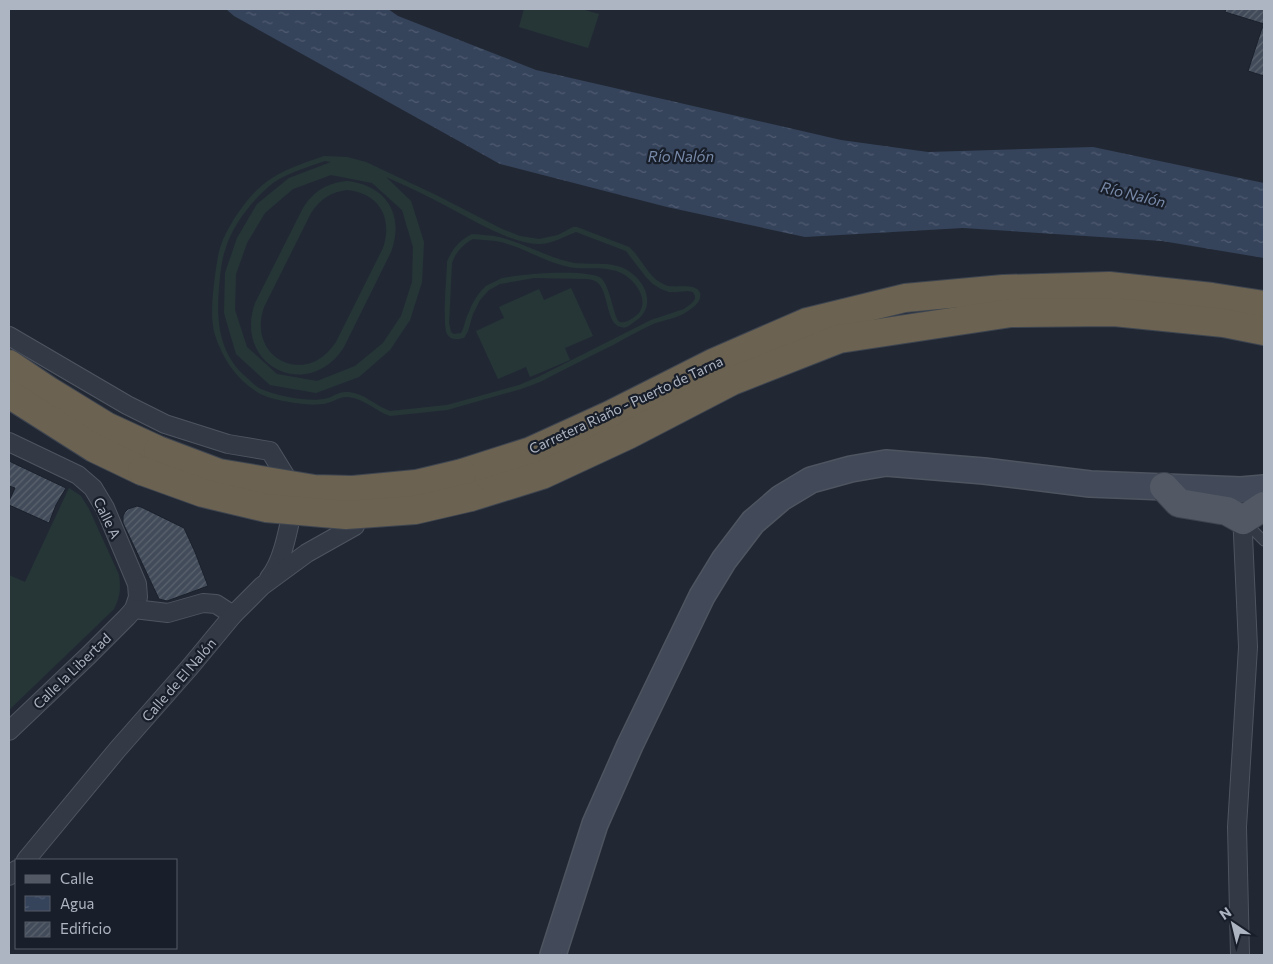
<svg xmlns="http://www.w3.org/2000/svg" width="1273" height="964" font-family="Commissioner,sans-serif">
	<defs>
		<pattern id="water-ripples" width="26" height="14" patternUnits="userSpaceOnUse" patternTransform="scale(1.25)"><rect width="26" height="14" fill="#35435b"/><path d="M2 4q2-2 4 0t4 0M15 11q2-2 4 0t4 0" fill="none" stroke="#505c71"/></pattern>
		<pattern id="building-hatch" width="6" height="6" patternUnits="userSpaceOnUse" patternTransform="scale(1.25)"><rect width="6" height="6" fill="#424b59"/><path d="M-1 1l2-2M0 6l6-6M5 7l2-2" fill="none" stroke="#5b636f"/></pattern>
	</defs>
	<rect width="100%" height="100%" fill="#212834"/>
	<g fill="#263637" fill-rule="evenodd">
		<path d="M 524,9 L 581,9 L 599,14 L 588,48 L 519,27 Z"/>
		<path d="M 324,156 L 347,157 L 366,162 L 436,195 L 502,229 L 520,236 L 539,239 L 558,235 L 573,227 L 577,227 L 629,247 C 642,258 647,277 665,285 C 674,289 696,282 700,293 C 702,301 694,307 688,311 C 678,318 664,320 653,324 C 640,330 627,337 615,344 C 590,356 565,369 540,382 L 521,389 L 447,410 L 390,416 C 375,411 364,398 348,397 C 339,396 332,403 323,404 C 307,406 271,401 257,392 C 236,379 222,357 215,335 C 211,322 212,306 213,293 C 215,278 216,263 220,248 C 227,226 247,197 265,183 C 282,170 304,163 324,156 ZM 325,161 L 331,162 L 289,178 L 257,204 L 237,238 L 225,273 L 224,313 L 236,354 L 270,385 L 316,393 L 359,377 L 390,350 L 410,320 L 422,282 L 424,242 L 411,201 L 386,177 C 407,186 428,196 448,207 C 471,219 514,245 540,244 C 554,243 563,237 576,232 L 626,251 L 646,277 L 653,284 L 661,289 L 669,292 L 676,292 L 688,291 L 693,292 L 695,296 L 695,299 L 692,303 L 684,309 L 651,320 L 538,377 L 519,385 L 447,405 L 390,411 C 376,406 365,394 349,392 C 338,391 334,397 324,399 C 308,402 276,396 261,389 C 256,387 251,381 246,377 C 219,354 216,321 219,287 C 220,275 221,262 225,250 C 232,227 249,204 267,188 C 282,174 305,168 325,161 ZM 331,175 L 372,183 L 402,210 L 413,247 L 412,282 L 401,316 L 383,343 L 355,366 L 317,381 L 277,374 L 247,347 L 235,310 L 236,274 L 247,243 L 265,213 L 293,189 Z"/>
		<path d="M 347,181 C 386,185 405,215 391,252 L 344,347 C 308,403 233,366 255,303 L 303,208 C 314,191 327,183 347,181 ZM 347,190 C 380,193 393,219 383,248 L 336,342 C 307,388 246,359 264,307 L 311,213 C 320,199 331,192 347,190 Z"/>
		<path d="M 472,234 C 481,235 490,235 499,237 C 524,243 548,258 574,263 C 591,265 612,261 627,270 C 647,282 657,308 634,322 C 630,325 626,329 621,327 C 606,325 609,291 597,282 C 594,280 590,279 586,279 L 534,278 L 500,284 L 489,290 L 480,300 L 473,314 L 468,331 L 464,338 C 458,339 451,341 447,334 C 442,324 447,276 447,262 C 452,249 460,240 472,234 ZM 473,239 C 480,240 488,240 496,241 C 523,246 548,265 576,268 C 591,269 611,266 625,275 C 639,284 652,306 633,318 C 628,321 625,323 619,322 L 617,319 C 613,309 609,287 602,279 C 591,268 516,274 500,279 C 496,281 490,284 486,286 C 479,292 472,303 469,312 C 465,319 465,326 461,333 L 454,334 L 451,332 L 449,323 L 452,263 C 455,253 463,244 473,239 Z"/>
		<path d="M 571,288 L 593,336 L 565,348 L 570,360 L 530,377 L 526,367 L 498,379 L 476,331 L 504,318 L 499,307 L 539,289 L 544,300 Z"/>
		<path d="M 69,488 L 81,496 L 89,509 L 119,575 C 121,588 120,597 114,609 L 9,710 L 9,575 L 25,582 Z"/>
	</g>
	<path fill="url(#water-ripples)" d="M 226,9 L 388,9 L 398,16 L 536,70 L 841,140 L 928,152 L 1093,147 L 1264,183 L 1264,258 L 1162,241 L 963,228 L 805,237 L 667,207 L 500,164 L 234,16 Z"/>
	<g fill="url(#building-hatch)" stroke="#1b212c">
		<path d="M 1226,9 L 1264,9 L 1264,24 L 1225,12 Z"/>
		<path d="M 1262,28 L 1264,28 L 1264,76 L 1248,71 Z"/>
		<path d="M 9,461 L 66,488 L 56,505 L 49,523 L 9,505 L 9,501 L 15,488 L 9,486 Z"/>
		<path d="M 137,506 L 141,507 L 184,528 L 195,552 L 208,586 L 167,601 L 159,599 L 123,523 L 123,516 L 125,512 L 128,509 Z"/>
	</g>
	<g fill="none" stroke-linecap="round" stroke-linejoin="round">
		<defs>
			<path id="service" d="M 1245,522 L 1264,541"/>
			<g id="minor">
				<path d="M 9,336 L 127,405 L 165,424 L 228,444 L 270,451 L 296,493 C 290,518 285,559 269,578"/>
				<path d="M 9,442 L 78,475 L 93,488 L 105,508 L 137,584 L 138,597 L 134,609 L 127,617 L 89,655 L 9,731"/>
				<path d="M 134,609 L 168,613 L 203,603 L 216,604 L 233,615"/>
				<path d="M 26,860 L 117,750 L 190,667 L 233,615 L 262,586 L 307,553 L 355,526"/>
				<path d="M 9,876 L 16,870"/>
				<path d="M 1240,955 L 1237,827 L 1248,647 L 1241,490"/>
			</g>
			<path id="secondary" d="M 553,955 L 595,824 L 630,745 L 702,596 L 724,560 L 753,522 L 781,498 L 811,480 L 851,469 L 886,463 L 984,471 L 1090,484 L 1241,490 L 1264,488"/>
			<path id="primary" d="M 1164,487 L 1179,503 L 1227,511 L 1243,520 L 1264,506"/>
			<g id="motorway">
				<path d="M 9,364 L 49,391 L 106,426 L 158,450"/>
				<path d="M 9,394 L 94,448 L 142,471"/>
				<path d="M 462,473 L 531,451 L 610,415 L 715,362 L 807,322 L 905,298 L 1003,289 L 1109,286 L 1212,297 L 1264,305"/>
				<path d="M 471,497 L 542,475 L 628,435 L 732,381 L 839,339 L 1011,313 L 1114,312 L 1224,323 L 1264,331"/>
			</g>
		</defs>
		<use href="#service" stroke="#4e5560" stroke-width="11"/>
		<use href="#minor" stroke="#4e5560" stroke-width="20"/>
		<use href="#secondary" stroke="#4e5560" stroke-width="28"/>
		<use href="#primary" stroke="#3d434f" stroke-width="30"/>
		<use href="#motorway" stroke="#3e4550" stroke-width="30"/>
		<use href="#service" stroke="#343a45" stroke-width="9"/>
		<use href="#minor" stroke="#343a45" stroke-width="18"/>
		<use href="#secondary" stroke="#424958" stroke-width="25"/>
		<use href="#primary" stroke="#525965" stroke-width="28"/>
		<use href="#motorway" stroke="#6b6251" stroke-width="28"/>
		<defs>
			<g id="motorway-bridge">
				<path d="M 158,450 L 219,473 L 314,489 L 353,490 L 416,484 L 462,473"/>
				<path d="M 142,471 L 203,493 L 266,508 L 346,515 L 415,510 L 471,497"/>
			</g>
		</defs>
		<use href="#motorway-bridge" stroke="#3e4550" stroke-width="30" stroke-linecap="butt"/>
		<use href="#motorway-bridge" stroke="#6b6251" stroke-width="28"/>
	</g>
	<g text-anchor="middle" stroke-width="4.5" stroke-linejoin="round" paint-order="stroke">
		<g font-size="14" fill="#aeb5c2" stroke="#191f2a">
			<text transform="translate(626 405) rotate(-25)" y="5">Carretera Riaño - Puerto de Tarna</text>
			<text transform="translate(107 518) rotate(64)" y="5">Calle A</text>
			<text transform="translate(72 671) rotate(-44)" y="5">Calle la Libertad</text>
			<text transform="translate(179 680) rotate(-49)" y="5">Calle de El Nalón</text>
		</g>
		<g font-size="15" font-style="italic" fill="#788aa9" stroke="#191f2a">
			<text x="681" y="162">Río Nalón</text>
			<text transform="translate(1133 195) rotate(14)" y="5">Río Nalón</text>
		</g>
	</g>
	<rect width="1273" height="964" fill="none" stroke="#aeb5c2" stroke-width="20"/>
	<rect x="15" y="859" width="162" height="90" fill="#191f2a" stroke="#555b67"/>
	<rect x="25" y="875" width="25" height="8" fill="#525965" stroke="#555b67"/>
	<text x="60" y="884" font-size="15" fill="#aeb5c2">Calle</text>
	<rect x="25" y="896" width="25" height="15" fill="url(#water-ripples)" stroke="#555b67"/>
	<text x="60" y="909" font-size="15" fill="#aeb5c2">Agua</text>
	<rect x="25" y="922" width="25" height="15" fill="url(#building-hatch)" stroke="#555b67"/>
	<text x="60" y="934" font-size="15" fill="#aeb5c2">Edificio</text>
	<g transform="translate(1233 924) rotate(325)" stroke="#191f2a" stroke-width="4" paint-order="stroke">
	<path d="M0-4L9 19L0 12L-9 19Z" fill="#aeb5c2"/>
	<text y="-8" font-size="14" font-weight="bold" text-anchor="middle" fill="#aeb5c2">N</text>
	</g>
</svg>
